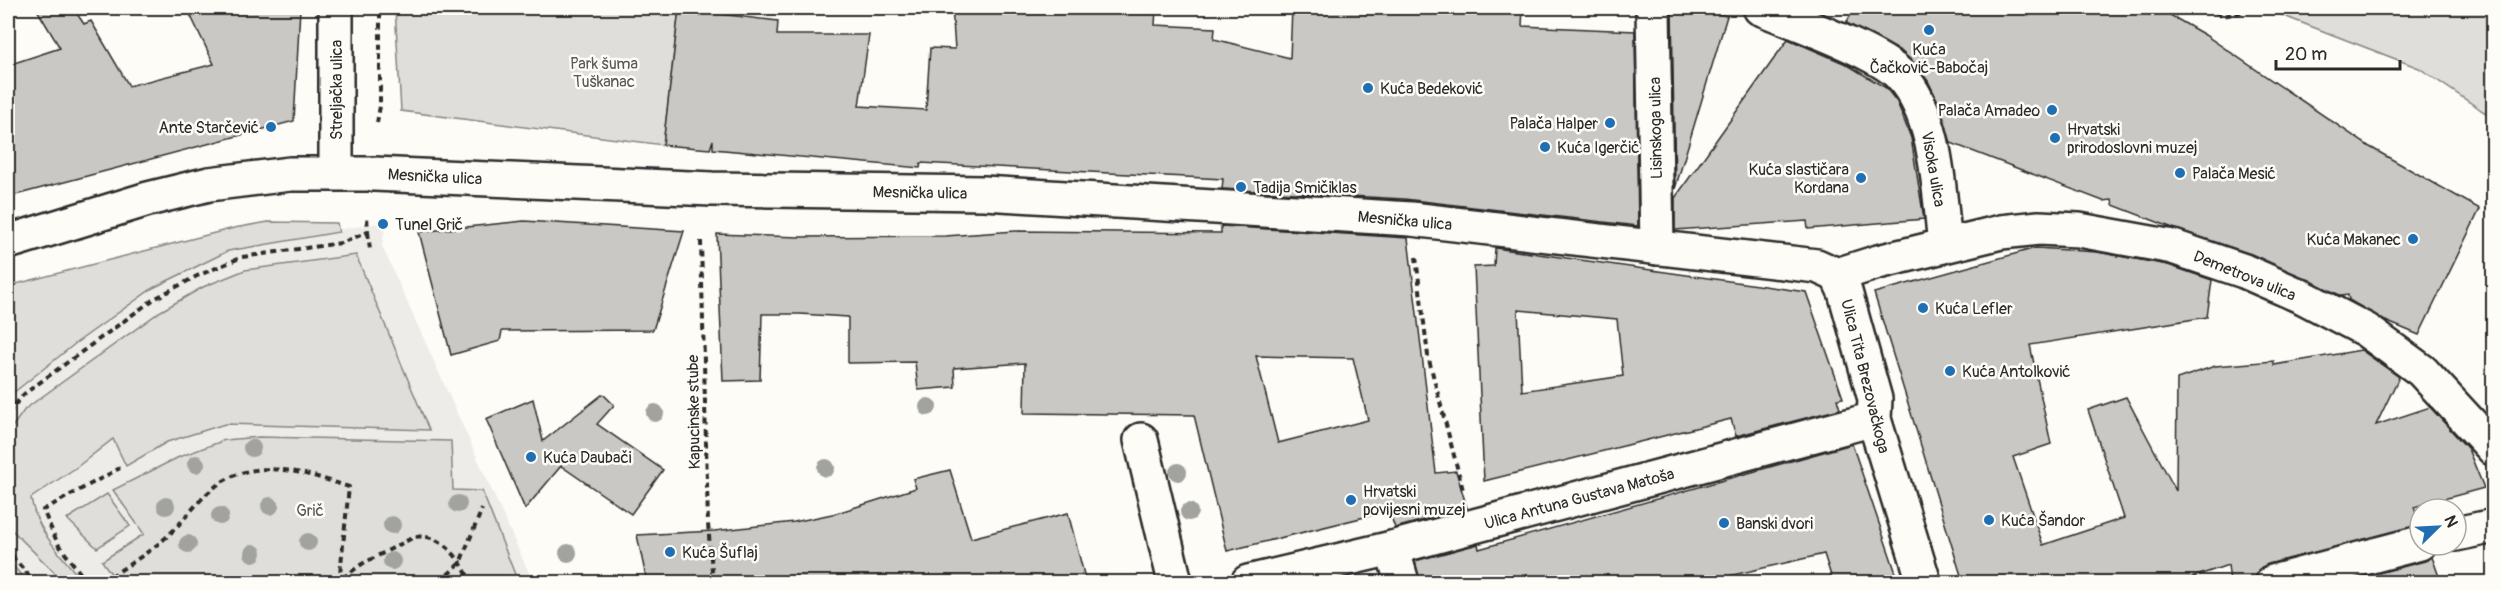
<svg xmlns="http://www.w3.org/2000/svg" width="2501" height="590" font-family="Pangolin,sans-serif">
	<rect width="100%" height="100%" fill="#fdfcf7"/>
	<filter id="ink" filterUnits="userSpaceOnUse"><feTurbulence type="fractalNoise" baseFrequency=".0167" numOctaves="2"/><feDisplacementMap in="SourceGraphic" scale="12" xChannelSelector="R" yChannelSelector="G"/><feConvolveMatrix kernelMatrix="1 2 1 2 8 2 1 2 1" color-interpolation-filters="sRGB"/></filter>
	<g filter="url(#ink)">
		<path fill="#edece8" d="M 386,222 L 382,246 L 533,582 L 8,582 L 8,303 L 174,256 Z"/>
		<g fill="#dfdeda" stroke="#858482" stroke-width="1.5">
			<path d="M 395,8 L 679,8 L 663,145 L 401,111 Z"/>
			<path d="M 2263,8 L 2493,8 L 2493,118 L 2419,68 Z"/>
			<path d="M 268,222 L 337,223 L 339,232 L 228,251 L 153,288 L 76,343 L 8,397 L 8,286 L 234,228 Z"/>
			<path d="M 356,255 L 429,430 L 225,424 L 167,442 L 126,466 L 113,439 L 77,467 L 31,498 C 36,531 62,556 83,582 L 64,582 L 11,529 L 8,519 L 8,433 L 25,409 L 161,311 L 203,287 L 245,270 Z"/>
			<path d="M 259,437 L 451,441 L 453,490 L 482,491 L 518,582 L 117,582 L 102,561 L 144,534 L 113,490 L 179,457 L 225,440 Z"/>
			<path d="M 107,494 L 130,526 L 97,548 L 67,519 Z"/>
			<path d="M 8,559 L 9,561 L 27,582 L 8,582 Z"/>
		</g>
		<g fill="#c9c8c4" stroke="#2b2b2b" stroke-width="1.5" fill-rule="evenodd">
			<path d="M 36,8 L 73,8 L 84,24 L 91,21 L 129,86 L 214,64 L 187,8 L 300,8 L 294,121 L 8,197 L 8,65 L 60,48 Z"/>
			<path d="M 952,8 L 1156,8 L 1155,25 L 1215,28 L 1214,39 L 1290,58 L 1292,8 L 1523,8 L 1522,26 L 1635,31 L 1638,226 L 1404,199 L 1222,189 L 1223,179 L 921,163 L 920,168 L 713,149 L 713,140 L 710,149 L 663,145 L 679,9 L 778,21 L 777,35 L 869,35 L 859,106 L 926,110 L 930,48 L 955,49 Z"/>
			<path d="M 1672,8 L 1698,8 L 1727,16 L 1675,189 Z"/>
			<path d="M 1855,8 L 2158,8 L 2205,35 L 2370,147 L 2480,209 L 2419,335 L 2383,320 L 2349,300 L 2348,295 L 2342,296 L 2251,254 L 2173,228 L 2113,205 L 2112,200 L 2103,201 L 1951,143 L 1940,106 L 1928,81 L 1915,64 L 1901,51 L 1846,23 Z"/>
			<path d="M 1788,39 L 1846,64 L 1886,88 L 1897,102 L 1911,138 L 1924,219 L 1808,229 L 1807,221 L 1675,230 L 1675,198 Z"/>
			<path d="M 524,221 L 684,231 L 653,330 L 502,331 L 500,341 L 451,355 L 419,232 Z"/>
			<path d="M 1221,226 L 1408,238 L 1436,473 L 1456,471 L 1467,508 L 1395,528 L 1389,511 L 1227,551 L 1194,415 L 1024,413 L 1025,363 L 954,368 L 955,387 L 918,390 L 915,362 L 848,363 L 848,317 L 800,314 L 762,314 L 760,380 L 723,381 L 717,234 L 799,237 L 945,236 L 1016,231 L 1221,233 ZM 1256,356 L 1353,358 L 1368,420 L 1278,443 Z"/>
			<path d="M 1495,248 L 1806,292 L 1843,398 L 1837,399 L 1840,409 L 1736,436 L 1731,419 L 1484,481 L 1474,267 L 1494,266 ZM 1518,310 L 1617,319 L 1623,376 L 1522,391 Z"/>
			<path d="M 2036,248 L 2097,252 L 2168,265 L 2212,280 L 2207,317 L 2030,345 L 2051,444 L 2013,457 L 2043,545 L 2124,518 L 2088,410 L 2126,397 L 2176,491 L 2177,379 L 2215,366 L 2274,361 L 2274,365 L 2361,350 L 2399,377 L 2376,425 L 2430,407 L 2468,449 L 2484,488 L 2414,507 L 2420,525 L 2268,564 L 2259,569 L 2255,582 L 2230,582 L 2228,565 L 2179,582 L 1963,582 L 1874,293 Z"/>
			<path d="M 603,394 L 614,405 L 597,424 L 663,470 L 631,514 L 561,466 L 525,509 L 486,419 L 533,399 L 543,441 Z"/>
			<path d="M 1852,444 L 1899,582 L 1833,582 L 1824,554 L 1703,582 L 1420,582 L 1415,561 L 1478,544 L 1479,549 Z"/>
			<path d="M 950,470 L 971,538 L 1068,513 L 1086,582 L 647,582 L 637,535 L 714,531 L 794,522 L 837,513 L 916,488 L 913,479 Z"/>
			<path d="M 2432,557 L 2441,582 L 2344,582 L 2425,561 Z"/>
		</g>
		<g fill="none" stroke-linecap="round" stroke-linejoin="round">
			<defs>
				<g id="minor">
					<path d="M 1653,8 L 1657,248"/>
					<path d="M 1760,8 C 1794,22 1877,51 1900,75 C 1938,116 1939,193 1945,245"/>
					<path d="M 336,173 L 336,8"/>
					<path d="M 8,242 L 148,199 L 209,184 L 290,174 L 374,174 L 712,189 L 984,193 L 1411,219 L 1817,266 L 1837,275 L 1845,292 L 1875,399 L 1874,419 L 1924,582"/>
					<path d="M 1837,275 L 1878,262 L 2001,232 L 2039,228 L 2079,230 L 2173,247 L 2244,271 L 2303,297 L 2366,330 L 2422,371 L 2494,449"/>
					<path d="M 1141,440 L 1175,582"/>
					<path d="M 2456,534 L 2494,526"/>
					<path d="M 1392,548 L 1402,582"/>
					<path d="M 1248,582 L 1392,548 L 1874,419"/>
					<path d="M 2273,582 L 2420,543"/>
				</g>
			</defs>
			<use href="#minor" stroke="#2b2b2b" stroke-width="38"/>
			<g stroke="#2b2b2b" stroke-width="4" stroke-dasharray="6 4.5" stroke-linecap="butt">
				<path d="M 2206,8 L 2223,16 L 2248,11 L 2250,8"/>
				<path d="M 377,123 L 380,106 L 380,8"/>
				<path d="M 368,232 L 370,250"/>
				<path d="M 701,241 L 708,524 L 713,582"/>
				<path d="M 1416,257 L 1428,356 L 1463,490"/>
				<path d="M 8,413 L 24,394 L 154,299 L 197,276 L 242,257 L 341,243 L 368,232 L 367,216"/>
				<path d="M 8,546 L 15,560 L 35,582"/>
				<path d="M 87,582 L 58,544 L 43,510 L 120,468"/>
				<path d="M 102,582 C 122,569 144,556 163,540 C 180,526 193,506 210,491 C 251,454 303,472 349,487 L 340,574 L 342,582"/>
				<path d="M 266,582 L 286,576 L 317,582"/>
				<path d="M 333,582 L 341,579 L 362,564 L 414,537 C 440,532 462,559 470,582"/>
				<path d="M 440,582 L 460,563 L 482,509"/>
			</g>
			<use href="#minor" stroke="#fdfcf7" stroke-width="33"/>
		</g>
		<g fill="#a2a29f">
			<circle cx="928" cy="407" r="9"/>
			<circle cx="655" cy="413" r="9"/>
			<circle cx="252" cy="448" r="9"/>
			<circle cx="196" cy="464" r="9"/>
			<circle cx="826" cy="468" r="9"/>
			<circle cx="1178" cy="472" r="9"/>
			<circle cx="458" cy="504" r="9"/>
			<circle cx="166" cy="506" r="9"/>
			<circle cx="270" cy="506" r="9"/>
			<circle cx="1189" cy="512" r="9"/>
			<circle cx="220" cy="516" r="9"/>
			<circle cx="392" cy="525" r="9"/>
			<circle cx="308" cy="542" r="9"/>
			<circle cx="188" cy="544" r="9"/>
			<circle cx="253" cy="553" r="9"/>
			<circle cx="568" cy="553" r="9"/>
			<circle cx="392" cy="561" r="9"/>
		</g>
	</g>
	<g fill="#1f6fb2" stroke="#fdfcf7" stroke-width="2">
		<circle cx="1929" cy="30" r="6"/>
		<circle cx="1368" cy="88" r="6"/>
		<circle cx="2052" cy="110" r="6"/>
		<circle cx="1610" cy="123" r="6"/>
		<circle cx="271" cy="127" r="6"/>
		<circle cx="2055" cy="138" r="6"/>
		<circle cx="1545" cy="147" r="6"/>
		<circle cx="2180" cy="173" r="6"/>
		<circle cx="1861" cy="178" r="6"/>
		<circle cx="1241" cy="187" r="6"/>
		<circle cx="383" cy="224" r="6"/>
		<circle cx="2413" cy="239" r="6"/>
		<circle cx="1923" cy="308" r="6"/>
		<circle cx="1950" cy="371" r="6"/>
		<circle cx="531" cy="457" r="6"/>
		<circle cx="1351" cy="500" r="6"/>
		<circle cx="1989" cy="520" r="6"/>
		<circle cx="1724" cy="523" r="6"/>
		<circle cx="670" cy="552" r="6"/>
	</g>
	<g text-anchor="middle" stroke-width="5" stroke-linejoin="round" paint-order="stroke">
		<g font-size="16" fill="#2b2b2b" stroke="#fdfcf7" text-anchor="start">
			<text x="1929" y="55" text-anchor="middle">Kuća<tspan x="1929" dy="18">Čačković-Babočaj</tspan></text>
			<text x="1380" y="94">Kuća Bedeković</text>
			<text x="2040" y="116" text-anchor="end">Palača Amadeo</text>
			<text x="1598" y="129" text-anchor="end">Palača Halper</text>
			<text x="259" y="133" text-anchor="end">Ante Starčević</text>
			<text x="2067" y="135">Hrvatski<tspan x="2067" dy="18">prirodoslovni muzej</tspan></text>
			<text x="1557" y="153">Kuća Igerčić</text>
			<text x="1849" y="175" text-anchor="end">Kuća slastičara<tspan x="1849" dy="18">Kordana</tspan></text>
			<text x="2192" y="179">Palača Mesić</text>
			<text x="1253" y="193">Tadija Smičiklas</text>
			<text x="395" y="230">Tunel Grič</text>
			<text x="2401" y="245" text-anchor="end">Kuća Makanec</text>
			<text x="1935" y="314">Kuća Lefler</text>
			<text x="1962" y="377">Kuća Antolković</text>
			<text x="543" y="463">Kuća Daubači</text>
			<text x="1363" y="497">Hrvatski<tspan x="1363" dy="18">povijesni muzej</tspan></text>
			<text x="2001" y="526">Kuća Šandor</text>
			<text x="1736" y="529">Banski dvori</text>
			<text x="682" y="558">Kuća Šuflaj</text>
		</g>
		<g font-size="16" fill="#585857" stroke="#fdfcf7">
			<text x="604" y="69">Park šuma<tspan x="604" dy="18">Tuškanac</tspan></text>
			<text x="310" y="516">Grič</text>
		</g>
		<g font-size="16" fill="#2b2b2b" stroke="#fdfcf7">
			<text transform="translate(336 90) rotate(-90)" y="6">Streljačka ulica</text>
			<text transform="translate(1655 128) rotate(-91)" y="6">Lisinskoga ulica</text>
			<text transform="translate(1934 169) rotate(80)" y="6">Visoka ulica</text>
			<text transform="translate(435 176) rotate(3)" y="6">Mesnička ulica</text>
			<text transform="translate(920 192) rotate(1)" y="6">Mesnička ulica</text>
			<text transform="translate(1405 220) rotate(5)" y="6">Mesnička ulica</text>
			<text transform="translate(2245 275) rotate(22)" y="6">Demetrova ulica</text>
			<text transform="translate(1866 376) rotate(76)" y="6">Ulica Tita Brezovačkoga</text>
			<text transform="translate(693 412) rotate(-91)" y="6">Kapucinske stube</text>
			<text transform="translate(1579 498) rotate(-15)" y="6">Ulica Antuna Gustava Matoša</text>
		</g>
	</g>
	<rect width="2501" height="590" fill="none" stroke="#fdfcf7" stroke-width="30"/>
	<rect x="15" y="15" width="2471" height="560" fill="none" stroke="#2b2b2b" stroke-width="2" filter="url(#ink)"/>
	<g transform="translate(2438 527) rotate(66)"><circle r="28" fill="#fdfcf7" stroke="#a9a8a5" stroke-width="1.5"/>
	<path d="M0-4.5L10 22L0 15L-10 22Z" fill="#1f6fb2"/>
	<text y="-9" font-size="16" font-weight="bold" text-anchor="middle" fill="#2b2b2b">N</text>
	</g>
	<path d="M2276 60v9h124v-9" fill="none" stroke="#2b2b2b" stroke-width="3"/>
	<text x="2285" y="60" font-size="18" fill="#2b2b2b" stroke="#fdfcf7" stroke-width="4.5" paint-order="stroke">20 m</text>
</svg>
